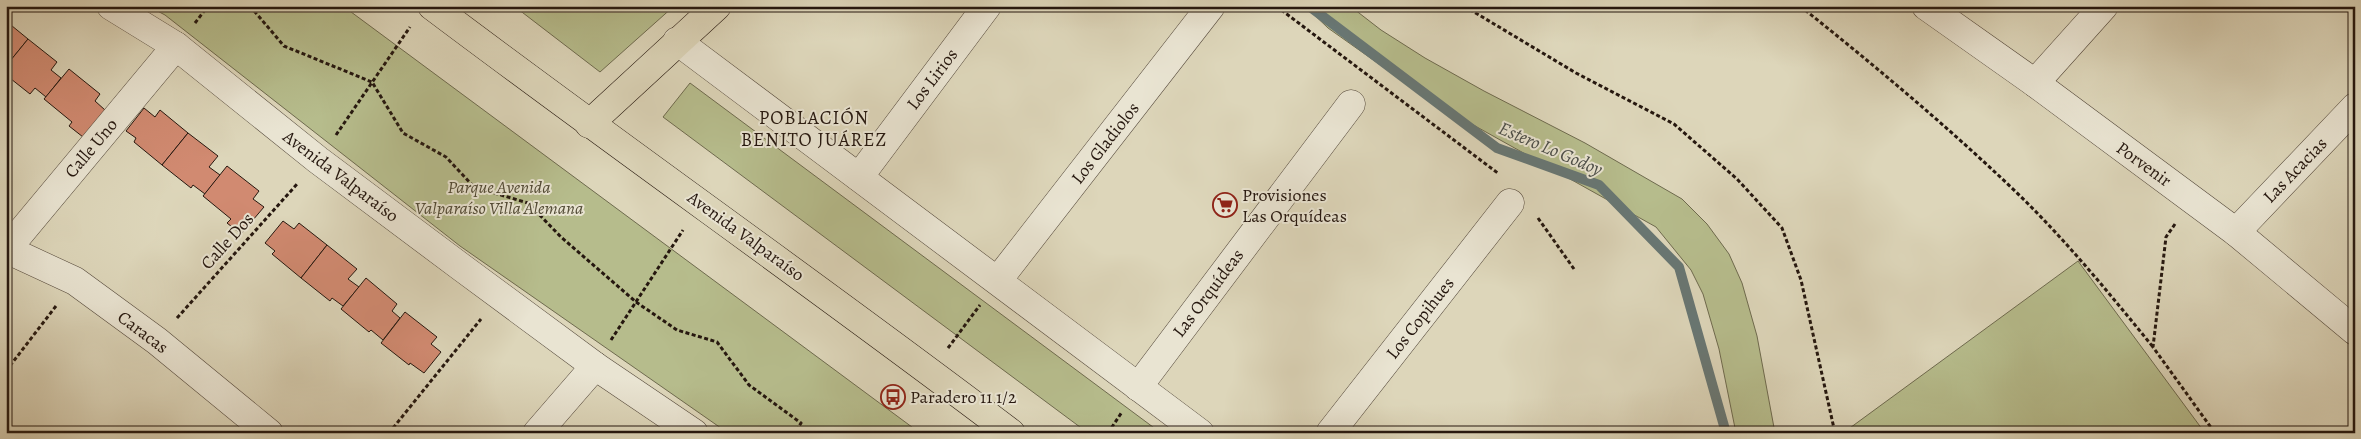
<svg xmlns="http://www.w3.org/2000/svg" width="2361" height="439" font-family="Alegreya,serif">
	<rect width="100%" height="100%" fill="#ddd6ba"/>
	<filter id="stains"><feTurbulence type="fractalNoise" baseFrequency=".004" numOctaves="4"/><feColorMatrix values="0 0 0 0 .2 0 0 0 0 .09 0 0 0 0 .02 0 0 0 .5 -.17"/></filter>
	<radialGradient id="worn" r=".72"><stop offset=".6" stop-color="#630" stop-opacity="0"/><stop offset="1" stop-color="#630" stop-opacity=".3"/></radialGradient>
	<g fill="#b6bc8c" stroke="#6e6a4e">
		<path d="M 148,6 L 343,6 L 920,433 L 728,433 L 460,246 L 165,15 Z"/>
		<path d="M 514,6 L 674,6 L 600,72 Z"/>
		<path d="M 1305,6 L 1350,6 L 1381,30 L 1425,58 L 1484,91 L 1585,143 L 1682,199 L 1707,224 L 1729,254 L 1742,283 L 1757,336 L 1775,433 L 1736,433 L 1719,349 L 1703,294 L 1691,270 L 1656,227 L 1434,103 L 1328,28 Z"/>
		<path d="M 690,83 L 1161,433 L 1088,433 L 663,117 Z"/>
		<path d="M 2078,261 L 2205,433 L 1843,433 Z"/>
	</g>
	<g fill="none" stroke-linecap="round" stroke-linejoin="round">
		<path stroke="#687774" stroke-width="10" d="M 1309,6 L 1497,148 L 1599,185 L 1679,267 L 1726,433"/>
	</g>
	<g fill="#d18a71" stroke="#25170f">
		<path d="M 6,21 L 28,39 L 6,66 Z"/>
		<path d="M 28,39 L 57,62 L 51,70 L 61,78 L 46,97 L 35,88 L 30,94 L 6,75 L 6,66 Z"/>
		<path d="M 69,69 L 100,94 L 95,101 L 105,110 L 83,137 L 69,126 L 72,122 L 44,99 Z"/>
		<path d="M 144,108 L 155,117 L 160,110 L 188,133 L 162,165 L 134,142 L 136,138 L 126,131 Z"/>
		<path d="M 188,133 L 218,156 L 209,167 L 220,175 L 205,194 L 193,185 L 191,188 L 162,165 Z"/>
		<path d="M 227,166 L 259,191 L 253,199 L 264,207 L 241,234 L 227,223 L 231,219 L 203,196 Z"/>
		<path d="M 283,221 L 294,229 L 299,223 L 327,245 L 301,278 L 272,254 L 275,251 L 265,243 Z"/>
		<path d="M 327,245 L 357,269 L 348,279 L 359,287 L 343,306 L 332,298 L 330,301 L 301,278 Z"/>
		<path d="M 366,278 L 397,304 L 392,311 L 400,318 L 383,340 L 371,330 L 369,332 L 341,309 Z"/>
		<path d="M 405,312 L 437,337 L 431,344 L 441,352 L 424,373 L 410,363 L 409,365 L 381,343 Z"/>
	</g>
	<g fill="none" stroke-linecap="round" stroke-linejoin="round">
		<defs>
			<g id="minor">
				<path d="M 111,6 L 176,46 L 318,160 L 461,267 L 595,366 L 694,433"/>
				<path d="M 1926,6 L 2035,83 L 2236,232 L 2355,331"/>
				<path d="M 677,41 L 1200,433"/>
				<path d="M 2035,83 L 2104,6"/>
				<path d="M 859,177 L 987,6"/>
				<path d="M 2236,232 L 2355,107"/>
				<path d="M 6,249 L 75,281 L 157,341 L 269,433"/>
				<path d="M 7,249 L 176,46"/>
				<path d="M 998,280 L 1211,6"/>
				<path d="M 1138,387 L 1351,104"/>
				<path d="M 537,433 L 595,366"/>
				<path d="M 1330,433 L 1510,203"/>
			</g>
			<g id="major">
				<path d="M 432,6 C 623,150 820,288 1011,433"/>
				<path d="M 589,124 L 717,6"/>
			</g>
		</defs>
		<use href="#minor" stroke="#53473a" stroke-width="29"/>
		<use href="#major" stroke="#25170f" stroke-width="29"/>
		<g stroke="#25170f" stroke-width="3" stroke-dasharray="4 2.5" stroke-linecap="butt">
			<path d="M 250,6 L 284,46 L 372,82 L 403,133 L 446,157 L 474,187 L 528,203 L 561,237 L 636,302 L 677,330 L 717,342 L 749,385 L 801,423 L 795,433"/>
			<path d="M 1276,6 L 1499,174"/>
			<path d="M 1464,6 L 1576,73 L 1674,124 L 1737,179 L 1782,228 L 1801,280 L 1835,433"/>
			<path d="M 1800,6 C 1874,65 1947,126 2015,191 C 2065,239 2109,293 2153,347"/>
			<path d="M 195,23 L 208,6"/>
			<path d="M 336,135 L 410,27"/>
			<path d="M 1538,218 L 1574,269"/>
			<path d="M 2175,224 L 2166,237 L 2153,347 L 2215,433"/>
			<path d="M 177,318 L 298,183"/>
			<path d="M 611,340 L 683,230"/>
			<path d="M 948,348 L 980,305"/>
			<path d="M 6,371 L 56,306"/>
			<path d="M 389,433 L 481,319"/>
			<path d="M 1108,433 L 1122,412"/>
		</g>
		<use href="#minor" stroke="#e9e4d2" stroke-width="28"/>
		<use href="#major" stroke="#ddd6ba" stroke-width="28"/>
	</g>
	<defs>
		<symbol id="supermarket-ring" viewBox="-11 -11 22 22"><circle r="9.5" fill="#e9e4d2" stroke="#8f2418" stroke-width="1.5"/><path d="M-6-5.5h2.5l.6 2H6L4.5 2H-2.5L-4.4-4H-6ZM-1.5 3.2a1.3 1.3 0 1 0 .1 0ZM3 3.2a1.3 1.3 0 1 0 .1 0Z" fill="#8f2418"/></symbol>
		<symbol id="bus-ring" viewBox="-11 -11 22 22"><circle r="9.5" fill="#e9e4d2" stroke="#8f2418" stroke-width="1.5"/><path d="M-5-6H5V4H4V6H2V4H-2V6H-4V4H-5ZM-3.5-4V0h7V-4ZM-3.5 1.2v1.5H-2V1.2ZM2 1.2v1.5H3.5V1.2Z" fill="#8f2418"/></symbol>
	</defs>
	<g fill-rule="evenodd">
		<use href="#supermarket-ring" x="1211" y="191" width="28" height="28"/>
		<use href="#bus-ring" x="879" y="383" width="28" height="28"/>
	</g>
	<g text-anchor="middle" stroke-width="4" stroke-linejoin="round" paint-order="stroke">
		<g font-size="18" fill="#25170f" stroke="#e9e4d2">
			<text transform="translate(932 79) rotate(-53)" y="6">Los Lirios</text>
			<text transform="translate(1105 143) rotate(-52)" y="6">Los Gladiolos</text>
			<text transform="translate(91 148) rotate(-50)" y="6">Calle Uno</text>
			<text transform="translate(2144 164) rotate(36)" y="6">Porvenir</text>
			<text transform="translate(2295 170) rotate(-46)" y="6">Las Acacias</text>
			<text transform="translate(341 176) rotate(37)" y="6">Avenida Valparaíso</text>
			<text transform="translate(746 236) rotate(36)" y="6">Avenida Valparaíso</text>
			<text transform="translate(227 241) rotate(-48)" y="6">Calle Dos</text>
			<text transform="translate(1208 293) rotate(-53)" y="6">Las Orquídeas</text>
			<text transform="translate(1420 318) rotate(-52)" y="6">Los Copihues</text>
			<text transform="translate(143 332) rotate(37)" y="6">Caracas</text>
		</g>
		<g font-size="18" font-style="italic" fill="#504934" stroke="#e9e4d2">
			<text x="499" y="193">Parque Avenida<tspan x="499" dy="21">Valparaíso Villa Alemana</tspan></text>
		</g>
		<g font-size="18" fill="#25170f" stroke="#e9e4d2" text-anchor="start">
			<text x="1242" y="201">Provisiones<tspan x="1242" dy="21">Las Orquídeas</tspan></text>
			<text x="910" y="403">Paradero 11 1/2</text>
		</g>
		<g font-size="19" letter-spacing="1" fill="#25170f" stroke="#e9e4d2">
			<text x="814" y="124">POBLACIÓN<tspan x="814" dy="22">BENITO JUÁREZ</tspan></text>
		</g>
		<g font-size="19" font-style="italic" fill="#4c4f4a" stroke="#e9e4d2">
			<text transform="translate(1551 148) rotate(23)" y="7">Estero Lo Godoy</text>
		</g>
	</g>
	<rect width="2361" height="439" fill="none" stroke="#ddd6ba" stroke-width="25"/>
	<rect x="8" y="8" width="2346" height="424" fill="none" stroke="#25170f" stroke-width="2.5"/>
	<rect x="12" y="12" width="2336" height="414" fill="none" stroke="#25170f"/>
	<rect width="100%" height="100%" filter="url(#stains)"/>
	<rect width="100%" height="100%" fill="url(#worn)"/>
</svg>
